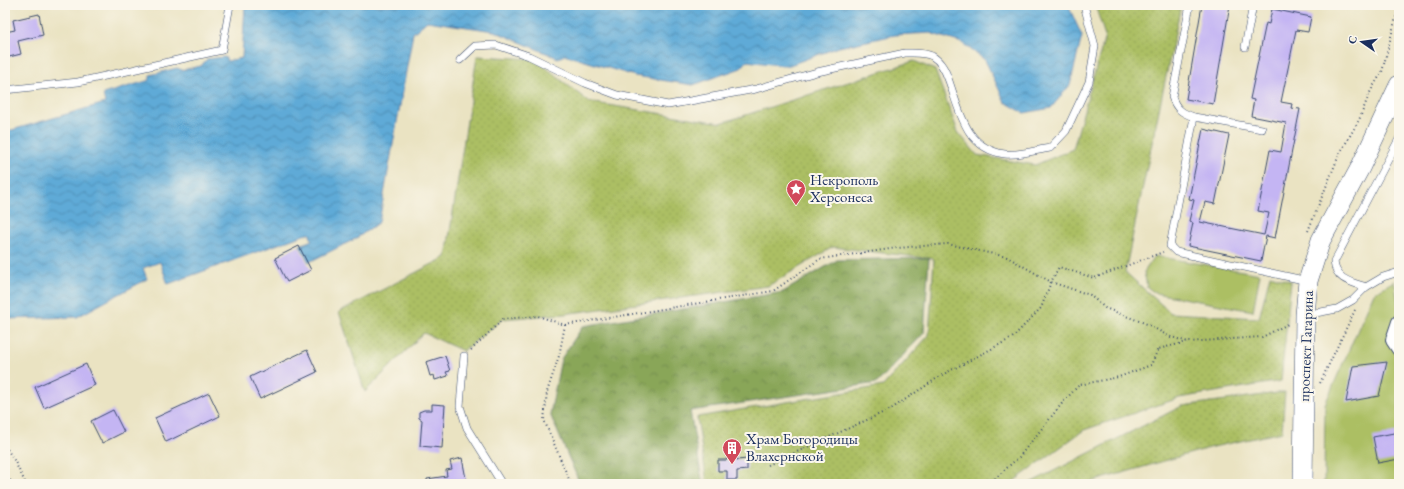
<svg xmlns="http://www.w3.org/2000/svg" width="1404" height="489" font-family="'EB Garamond',serif">
	<defs>
		<pattern id="grass-dots" width="8" height="8" patternUnits="userSpaceOnUse"><rect width="8" height="8" fill="#acbf63"/><path d="M2 2h.1M6 6h.1" fill="none" stroke="#93a458" stroke-width="1.8" stroke-linecap="round"/></pattern>
		<pattern id="forest-crowns" width="20" height="18" patternUnits="userSpaceOnUse"><rect width="20" height="18" fill="#89a659"/><path d="M2 6a3 3 0 1 1 6 0M12 15a3 3 0 1 1 6 0" fill="none" stroke="#6f884d"/></pattern>
		<pattern id="water-waves" width="16" height="10" patternUnits="userSpaceOnUse"><rect width="16" height="10" fill="#5eaad7"/><path d="M0 5q4-4 8 0t8 0" fill="none" stroke="#4d8bb2"/></pattern>
	</defs>
	<rect width="100%" height="100%" fill="#fbf7ec"/>
	<filter id="ink" filterUnits="userSpaceOnUse"><feTurbulence type="fractalNoise" baseFrequency=".025" numOctaves="2"/><feDisplacementMap in="SourceGraphic" scale="8" xChannelSelector="R" yChannelSelector="G"/><feConvolveMatrix kernelMatrix="1 2 1 2 8 2 1 2 1" color-interpolation-filters="sRGB"/></filter>
	<filter id="wash" filterUnits="userSpaceOnUse"><feTurbulence type="fractalNoise" baseFrequency=".012" numOctaves="4" result="noise"/><feDisplacementMap in="SourceGraphic" scale="16" xChannelSelector="R" yChannelSelector="G"/><feGaussianBlur stdDeviation="0.9" result="paint"/><feColorMatrix in="noise" values="0 0 0 0 0 0 0 0 0 0 0 0 0 0 0 0 0 1.4 0 .05"/><feComposite in="paint" operator="in"/></filter>
	<g filter="url(#wash)">
		<rect width="100%" height="100%" fill="#eae3c2"/>
		<g fill="url(#grass-dots)" stroke="#647760">
			<path d="M 1095,5 L 1181,5 L 1125,272 L 1171,313 L 1259,318 L 1270,275 L 1291,281 L 1281,381 L 1179,398 L 1084,430 L 1010,484 L 707,484 L 697,417 L 883,386 L 929,335 L 934,259 L 833,247 L 768,286 L 564,314 L 503,319 L 463,351 L 424,333 L 365,392 L 339,312 L 446,257 L 477,56 L 535,59 L 589,102 L 721,123 L 914,61 L 935,70 L 958,132 L 977,155 L 1035,165 L 1073,149 L 1105,36 Z"/>
			<path d="M 1285,392 L 1282,432 L 1213,447 L 1084,484 L 1028,484 L 1182,406 Z"/>
		</g>
		<path fill="url(#forest-crowns)" stroke="#526a5c" d="M 929,258 L 924,333 L 877,383 L 690,411 L 703,484 L 580,484 L 550,414 L 561,359 L 583,326 L 783,292 L 837,260 Z"/>
		<g fill="#acbf63" stroke="#647760">
			<path d="M 1155,256 L 1260,274 L 1253,311 L 1155,293 L 1147,287 L 1144,272 Z"/>
			<path d="M 1394,281 L 1399,307 L 1399,484 L 1324,484 L 1325,404 L 1374,293 Z"/>
		</g>
		<path fill="url(#water-waves)" stroke="#3c6c9a" d="M 245,5 L 1068,5 L 1082,36 L 1070,85 L 1051,108 L 1024,113 L 1005,102 L 985,60 L 962,43 L 930,33 L 895,35 L 839,47 L 787,66 L 747,61 L 741,68 L 693,85 L 635,76 L 565,55 L 558,58 L 494,31 L 427,21 L 413,33 L 379,222 L 357,238 L 309,262 L 300,245 L 312,240 L 309,233 L 168,284 L 160,262 L 143,268 L 147,279 L 77,317 L 5,319 L 5,132 L 105,103 L 103,94 L 150,80 L 150,75 L 177,68 L 182,70 L 201,66 L 207,59 L 225,57 L 227,61 L 242,58 Z"/>
		<g id="blocks">
			<g fill="#c4b5f3">
				<path d="M 1202,5 L 1230,5 L 1213,104 L 1186,99 Z"/>
				<path d="M 1272,9 L 1311,17 L 1308,32 L 1296,30 L 1281,102 L 1292,104 L 1291,108 L 1300,109 L 1275,238 L 1266,236 L 1261,261 L 1188,246 L 1193,223 L 1189,221 L 1194,200 L 1189,199 L 1203,129 L 1229,135 L 1215,204 L 1205,202 L 1200,222 L 1264,235 L 1269,213 L 1258,211 L 1270,150 L 1281,152 L 1286,123 L 1251,116 L 1254,100 L 1250,99 L 1266,23 L 1269,24 Z"/>
				<path d="M 39,14 L 43,35 L 18,41 L 21,54 L 5,58 L 5,32 L 15,30 L 13,20 Z"/>
				<path d="M 299,246 L 311,270 L 287,282 L 275,258 Z"/>
				<path d="M 307,350 L 317,372 L 260,399 L 250,377 Z"/>
				<path d="M 445,356 L 450,371 L 446,372 L 448,376 L 435,380 L 434,375 L 430,376 L 426,362 Z"/>
				<path d="M 1387,362 L 1379,396 L 1346,402 L 1353,366 Z"/>
				<path d="M 86,364 L 95,385 L 44,408 L 35,387 Z"/>
				<path d="M 209,393 L 220,416 L 166,442 L 155,418 Z"/>
				<path d="M 432,404 L 445,405 L 442,448 L 420,446 L 422,420 L 419,418 L 419,412 L 424,410 L 432,410 Z"/>
				<path d="M 113,410 L 124,432 L 102,443 L 91,421 Z"/>
				<path d="M 1399,432 L 1399,459 L 1378,463 L 1373,437 Z"/>
				<path d="M 727,450 L 737,450 L 737,460 L 747,459 L 747,470 L 737,471 L 737,480 L 727,480 L 727,471 L 718,471 L 718,460 L 727,460 Z"/>
				<path d="M 462,458 L 467,484 L 427,484 L 427,479 L 447,476 L 446,470 L 452,469 L 450,461 Z"/>
			</g>
		</g>
	</g>
	<g filter="url(#ink)">
		<use href="#blocks" fill-opacity="0" stroke="#3a4a6d" stroke-width="1"/>
		<g fill="none" stroke-linecap="round" stroke-linejoin="round">
			<defs>
				<g id="lane">
					<path d="M 1190,5 L 1172,97 C 1176,109 1182,113 1194,117"/>
					<path d="M 1245,47 L 1253,5"/>
					<path d="M 460,60 L 475,46 L 496,45 L 529,56 L 585,83 L 617,95 L 668,105 L 756,89 L 817,72 L 905,53 C 914,53 924,52 932,56 C 942,62 946,72 949,81 C 960,112 966,149 1005,154 C 1019,156 1036,150 1050,148 L 1066,131 L 1089,82 L 1095,46 L 1084,5"/>
					<path d="M 5,90 L 78,82 L 222,50 L 230,5"/>
					<path d="M 1262,129 L 1194,117 L 1170,246 L 1176,252 L 1308,281"/>
					<path d="M 1366,287 C 1351,282 1336,280 1334,262 L 1399,139"/>
					<path d="M 1305,315 L 1337,309 L 1353,300 L 1366,287 L 1383,277 L 1399,272"/>
					<path d="M 464,356 L 460,406 L 467,428 L 502,484"/>
				</g>
				<path id="street" d="M 1399,322 L 1393,340 L 1399,349"/>
				<path id="secondary" d="M 1303,484 L 1305,315 L 1308,281 L 1321,240 L 1360,168 L 1399,85"/>
			</defs>
			<use href="#lane" stroke="#3a4a6d" stroke-width="8"/>
			<use href="#street" stroke="#3a4a6d" stroke-width="16"/>
			<use href="#secondary" stroke="#3a4a6d" stroke-width="20"/>
			<g stroke="#3a4a6d" stroke-width="2" stroke-dasharray="1 3" stroke-linecap="butt">
				<path d="M 1308,231 L 1339,155 L 1359,120 L 1371,90 L 1382,72 L 1399,5"/>
				<path d="M 565,325 L 773,291 L 820,259 L 897,248 L 948,244 L 1007,257 L 1051,282 L 1090,295 L 1105,308 L 1147,324 L 1168,336 L 1188,342 L 1262,337 L 1290,323"/>
				<path d="M 471,350 L 503,319 L 538,316 L 565,325 L 559,356 L 547,392 L 544,420 L 571,484"/>
				<path d="M 1320,383 L 1355,310"/>
				<path d="M 5,446 L 14,460 L 26,484"/>
				<path d="M 768,465 L 891,409 L 942,375 L 1012,338 L 1041,308 L 1051,282 L 1059,267 L 1094,278 L 1163,252"/>
				<path d="M 5,474 L 13,484"/>
				<path d="M 989,484 L 1019,457 L 1064,401 L 1079,385 L 1119,377 L 1151,365 L 1158,349 L 1187,342"/>
			</g>
			<use href="#lane" stroke="#fff" stroke-width="7"/>
			<use href="#street" stroke="#fff" stroke-width="14"/>
			<use href="#secondary" stroke="#fff" stroke-width="19"/>
		</g>
	</g>
	<defs>
		<symbol id="sight-pin" viewBox="-11 -11 22 30"><path d="M0 17L-7.5 6A9.5 9.5 0 1 1 7.5 6Z" fill="#d1495b" stroke="#fbf7ec"/><path d="M0-6L1.8-2.2L6-1.7L2.9 1.2L3.7 5.4L0 3.3L-3.7 5.4L-2.9 1.2L-6-1.7L-1.8-2.2Z" fill="#fff"/></symbol>
		<symbol id="building-pin" viewBox="-11 -11 22 30"><path d="M0 17L-7.5 6A9.5 9.5 0 1 1 7.5 6Z" fill="#d1495b" stroke="#fbf7ec"/><path d="M-4-6H4V6H1V3H-1V6H-4ZM-2.5-4.3h1.7v1.8h-1.7ZM.8-4.3h1.7v1.8H.8ZM-2.5-1h1.7V.8h-1.7ZM.8-1h1.7V.8H.8Z" fill="#fff"/></symbol>
	</defs>
	<g fill-rule="evenodd">
		<use href="#sight-pin" x="785" y="178" width="22" height="30"/>
		<use href="#building-pin" x="721" y="437" width="22" height="30"/>
	</g>
	<g text-anchor="middle" stroke-width="4" stroke-linejoin="round" paint-order="stroke">
		<g font-size="15" fill="#1b2f5e" stroke="#fbf7ec" text-anchor="start">
			<text x="810" y="185">Некрополь<tspan x="810" dy="17">Херсонеса</tspan></text>
			<text x="746" y="444">Храм Богородицы<tspan x="746" dy="17">Влахернской</tspan></text>
		</g>
		<g font-size="15" fill="#1b2f5e" stroke="#fbf7ec">
			<text transform="translate(1306 346) rotate(-88)" y="5">проспект Гагарина</text>
		</g>
	</g>
	<rect width="1404" height="489" fill="none" stroke="#fbf7ec" stroke-width="20"/>
	<g transform="translate(1362 42) rotate(283)" stroke="#fbf7ec" stroke-width="3" paint-order="stroke">
	<path d="M0-3L7 15L0 10L-7 15Z" fill="#1b2f5e"/>
	<text y="-6" font-size="11" font-weight="bold" text-anchor="middle" fill="#1b2f5e">С</text>
	</g>
</svg>
